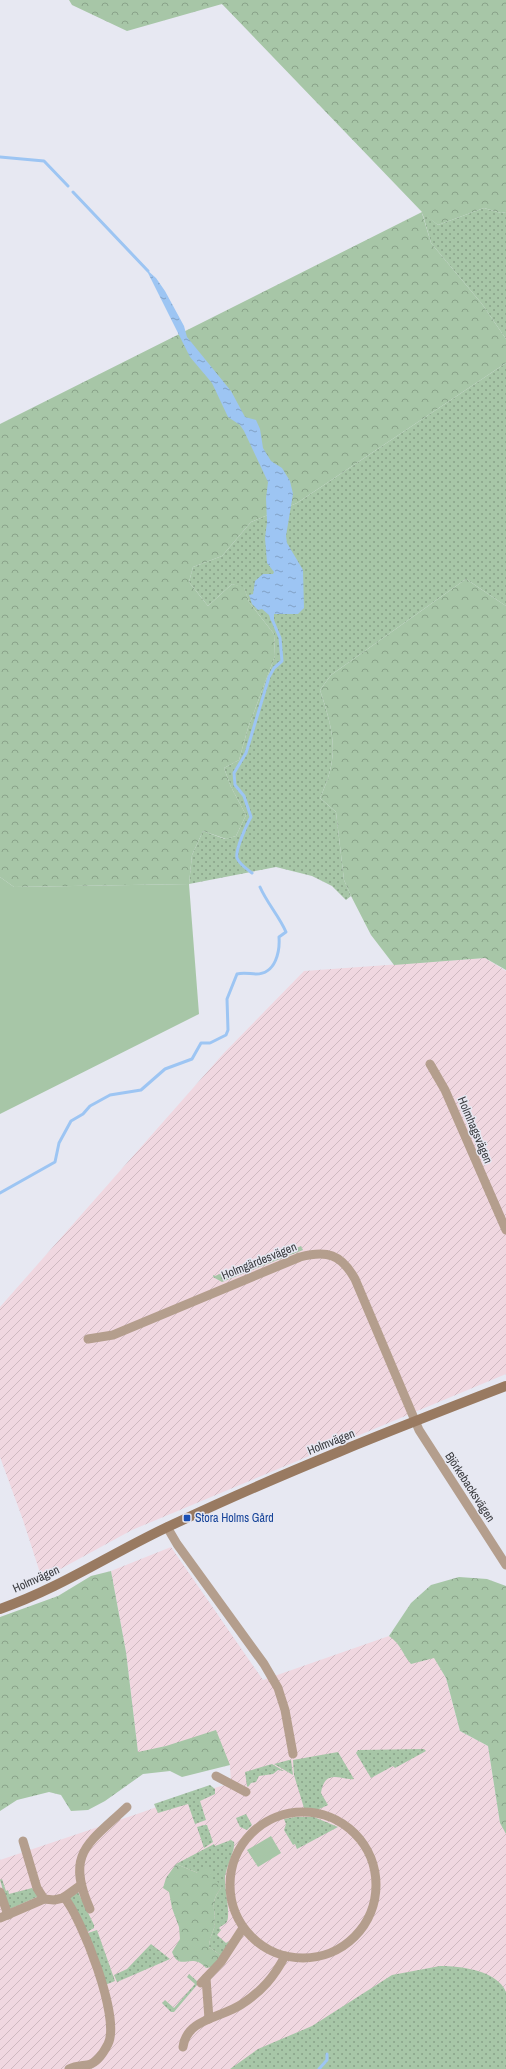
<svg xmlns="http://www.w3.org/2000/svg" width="506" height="2069" font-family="'Archivo Narrow',sans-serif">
	<defs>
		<pattern id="industrial-furrows" width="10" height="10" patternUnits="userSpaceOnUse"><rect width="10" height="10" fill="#f0d7e0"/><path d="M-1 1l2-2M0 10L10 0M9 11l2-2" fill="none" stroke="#cfb9c1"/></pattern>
		<pattern id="grass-dots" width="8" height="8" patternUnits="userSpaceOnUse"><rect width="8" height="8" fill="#a7c6a7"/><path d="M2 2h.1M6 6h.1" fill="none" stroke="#89a289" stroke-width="1.8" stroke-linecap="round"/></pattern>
		<pattern id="forest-crowns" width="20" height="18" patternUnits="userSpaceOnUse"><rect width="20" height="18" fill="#a7c6a7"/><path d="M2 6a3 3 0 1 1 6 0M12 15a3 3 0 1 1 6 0" fill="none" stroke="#89a289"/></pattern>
		<pattern id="water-ripples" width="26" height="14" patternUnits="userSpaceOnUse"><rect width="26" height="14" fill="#9dc5f3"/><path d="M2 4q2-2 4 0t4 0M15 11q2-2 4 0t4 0" fill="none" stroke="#81a1c6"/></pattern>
	</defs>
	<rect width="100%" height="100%" fill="#e7e8f2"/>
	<g fill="url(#industrial-furrows)">
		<path d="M 485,958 L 506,971 L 506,1374 L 132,1530 L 42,1579 L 23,1520 L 0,1457 L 0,1307 L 223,1054 L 304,971 Z"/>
		<path d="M 171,1547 L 263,1680 L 389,1636 L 399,1642 L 407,1659 L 434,1657 L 446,1678 L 460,1731 L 488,1746 L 500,1822 L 506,1834 L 506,2069 L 0,2069 L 0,1860 L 140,1813 L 185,1797 L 231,1783 L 230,1765 L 166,1746 L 138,1753 L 126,1652 L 111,1571 Z"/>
	</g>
	<g fill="url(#grass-dots)">
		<path d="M 484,208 L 501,213 L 506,212 L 506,339 L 482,304 L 431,243 L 422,212 L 438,225 Z"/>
		<path d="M 506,363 L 506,606 L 466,579 L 331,675 L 320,690 C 334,733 340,755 320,798 L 336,812 L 344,880 L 351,896 L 346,900 L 332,886 L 312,876 L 276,867 L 189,884 L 192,855 L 203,831 L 225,839 L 236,836 L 246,815 L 231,787 L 224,768 L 239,760 L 248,728 L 275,656 L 274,634 L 249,602 L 244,588 L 232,584 L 208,606 L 189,582 L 193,567 L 222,556 L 251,522 L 297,503 Z"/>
		<path d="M 301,1246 L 303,1250 L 222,1282 L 213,1277 L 213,1275 L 215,1276 L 258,1258 L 261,1263 Z"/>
		<path d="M 424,1749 L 426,1751 L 395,1768 L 393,1766 L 371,1778 L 356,1753 L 358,1750 Z"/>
		<path d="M 338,1752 L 354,1779 C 342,1781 325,1767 321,1793 L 328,1805 L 317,1810 L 304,1808 L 294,1775 L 293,1760 Z"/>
		<path d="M 291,1760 L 293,1775 L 274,1764 L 289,1760 Z"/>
		<path d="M 272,1764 L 284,1771 L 278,1770 L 273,1774 L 259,1776 L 256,1782 L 251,1783 L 248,1787 L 247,1786 L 245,1772 Z"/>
		<path d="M 210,1785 L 215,1789 L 215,1794 L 200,1801 L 206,1820 L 195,1824 L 188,1804 L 158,1813 L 154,1804 Z"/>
		<path d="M 246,1814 L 252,1825 L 247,1830 L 240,1827 L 236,1818 Z"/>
		<path d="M 295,1817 L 314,1817 L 338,1827 L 297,1849 L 295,1844 L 293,1845 L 284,1830 L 286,1824 L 284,1819 Z"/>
		<path d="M 204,1825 L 207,1825 L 213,1842 L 204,1848 L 197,1827 Z"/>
		<path d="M 231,1840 L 234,1842 C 236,1848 226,1868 225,1877 C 224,1887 232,1918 226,1923 C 225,1924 221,1926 219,1928 L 221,1930 L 217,1935 L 226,1943 L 229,1941 L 222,1956 L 209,1947 C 209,1937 215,1930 215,1922 C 215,1906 210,1903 221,1888 L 198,1873 L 176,1864 L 214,1844 L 215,1846 Z"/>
		<path d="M 2,1879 L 6,1891 L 8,1890 L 9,1894 L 32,1888 L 39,1896 L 10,1909 L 8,1907 L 0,1880 Z"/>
		<path d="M 78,1892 L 94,1925 L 94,1928 L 87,1932 L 70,1900 L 70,1895 Z"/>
		<path d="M 97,1930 L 115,1981 L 105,1985 L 88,1933 Z"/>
		<path d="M 151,1944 L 170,1959 L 117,1982 L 114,1975 L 127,1969 Z"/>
		<path d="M 440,1966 C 460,1966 497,1970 506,1992 C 506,2001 506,2056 506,2069 L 230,2069 L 258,2049 L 312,2026 L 392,1975 Z"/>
		<path d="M 189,1974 L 198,1982 L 197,1985 L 174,2012 L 171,2012 L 162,2003 L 165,2000 L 174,2008 L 195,1984 L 187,1977 Z"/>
	</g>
	<g fill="url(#forest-crowns)">
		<path d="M 69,0 L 506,0 L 506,212 L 501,213 L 484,208 L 438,225 L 422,213 L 431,243 L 482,304 L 506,339 L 506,363 L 297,503 L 251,522 L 222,556 L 193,567 L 189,582 L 208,606 L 232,584 L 244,587 L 249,602 L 274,634 L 275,656 L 248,728 L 239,760 L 224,768 L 231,787 L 246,815 L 236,836 L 226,839 L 203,831 L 192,855 L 189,884 L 14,887 L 0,877 L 0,424 L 422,212 L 222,4 L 127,31 L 72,5 Z"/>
		<path d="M 466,579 L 506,606 L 506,970 L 485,958 L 394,965 L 371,935 L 351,896 L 344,880 L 336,812 L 320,798 C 340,755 334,733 320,690 L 331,675 Z"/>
		<path d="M 111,1571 L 126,1652 L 138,1752 L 166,1746 L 216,1730 L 230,1765 L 182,1777 L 170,1771 L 143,1774 L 105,1801 L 88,1810 L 71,1811 L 61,1795 L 49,1792 L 17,1800 L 0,1811 L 0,1617 L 58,1596 L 91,1576 Z"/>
		<path d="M 459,1577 L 487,1579 L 506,1586 L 506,1834 L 500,1823 L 488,1746 L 460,1731 L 446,1678 L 434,1658 L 411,1664 C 402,1654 402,1645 389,1636 L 411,1603 L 431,1585 Z"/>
		<path d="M 176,1864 L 198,1873 L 207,1866 L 212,1871 L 210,1877 L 218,1882 L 221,1888 C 210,1903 215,1906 215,1922 C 215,1930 209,1937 209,1947 L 222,1956 L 212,1967 L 206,1968 C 191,1951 180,1973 172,1952 L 180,1939 L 179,1927 L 172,1908 L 169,1892 L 163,1888 L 166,1878 Z"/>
	</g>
	<g fill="#a7c6a7">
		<path d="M 0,877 L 14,887 L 189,884 L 199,1014 L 0,1114 Z"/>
		<path d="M 271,1836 L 281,1853 L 258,1867 L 247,1850 Z"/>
	</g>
	<path fill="url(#water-ripples)" d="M 146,269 L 156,278 L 165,291 L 184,326 L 187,337 L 231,391 L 245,417 L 256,420 L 260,429 L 263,448 L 271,461 L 282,468 L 290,481 L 293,494 L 286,536 L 287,543 L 303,570 L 304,608 L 298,614 L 274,614 L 274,621 L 271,621 L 269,615 L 262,609 L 258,610 L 252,604 L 249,595 L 253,594 L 255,581 L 263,574 L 273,574 L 274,572 L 267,563 L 265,538 L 267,522 L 266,498 L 268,482 L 244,431 L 240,425 L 228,417 L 212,383 L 190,357 Z"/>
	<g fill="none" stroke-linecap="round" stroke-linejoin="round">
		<g stroke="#9dc5f3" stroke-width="3">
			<path d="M 0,157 L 44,161 L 68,186"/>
			<path d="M 73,192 L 148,271"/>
			<path d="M 252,873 C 247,869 240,865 237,858 C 235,850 247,824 251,817 L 244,796 L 235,785 L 234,773 L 246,753 L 269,677 L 274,668 L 282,661 L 280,638 L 272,619"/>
			<path d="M 0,1193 L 55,1162 L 59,1143 L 71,1121 L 83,1114 L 90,1106 L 110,1095 L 141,1090 L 165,1069 L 192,1059 L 201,1043 L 210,1043 L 226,1035 L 228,1030 L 227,999 L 237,974 C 244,972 250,974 256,974 C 276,974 280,951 279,937 L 286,932 C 279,916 267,903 260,887"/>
			<path d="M 319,2069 L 327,2060 L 327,2054"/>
		</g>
		<g stroke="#b49e8d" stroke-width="9">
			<path d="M 430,1064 L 445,1090 L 506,1230"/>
			<path d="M 88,1339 L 113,1335 L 300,1257 C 327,1250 341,1254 355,1279 L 419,1430 L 506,1565"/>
			<path d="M 167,1527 L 177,1544 L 264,1664 L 278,1688 L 285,1710 L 293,1754"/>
			<path d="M 216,1776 L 246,1792"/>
			<circle cx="303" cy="1885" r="73"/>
			<path d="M 23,1841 L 37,1888 L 44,1899"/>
			<path d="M 0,1892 L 8,1915"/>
			<path d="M 64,1897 C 82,1919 121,2018 108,2044 C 104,2052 96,2064 87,2065 C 80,2066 75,2066 69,2069"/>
			<path d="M 90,1909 C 65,1853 88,1844 127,1807"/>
			<path d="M 0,1918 L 44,1899 L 54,1900 L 63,1898 L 81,1885"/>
			<path d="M 206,1978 L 209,2019"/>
			<path d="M 201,1983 L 221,1962 L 243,1928"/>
			<path d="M 183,2047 C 187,2018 222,2018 242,2004 C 262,1991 274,1977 285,1956"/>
		</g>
		<path stroke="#997a61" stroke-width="10" d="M 0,1609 C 61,1588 115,1551 174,1524 C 282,1473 394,1429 506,1386"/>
	</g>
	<rect fill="#1a4fb4" stroke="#e7e8f2" stroke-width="1.5" x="183" y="1514" width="8" height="8" rx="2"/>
	<g text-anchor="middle" stroke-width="3" stroke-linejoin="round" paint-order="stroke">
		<g font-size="12" fill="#393a3e" stroke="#e7e8f2">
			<text transform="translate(475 1130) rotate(67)" y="4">Holmhagsvägen</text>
			<text transform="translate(259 1261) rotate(-22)" y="4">Holmgärdesvägen</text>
			<text transform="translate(331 1442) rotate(-22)" y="4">Holmvägen</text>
			<text transform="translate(470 1487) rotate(57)" y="4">Björkebacksvägen</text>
			<text transform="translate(36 1579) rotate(-24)" y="4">Holmvägen</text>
		</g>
		<g font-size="12" fill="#164399" stroke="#e7e8f2" text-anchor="start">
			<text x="195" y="1522">Stora Holms Gård</text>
		</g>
	</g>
</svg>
